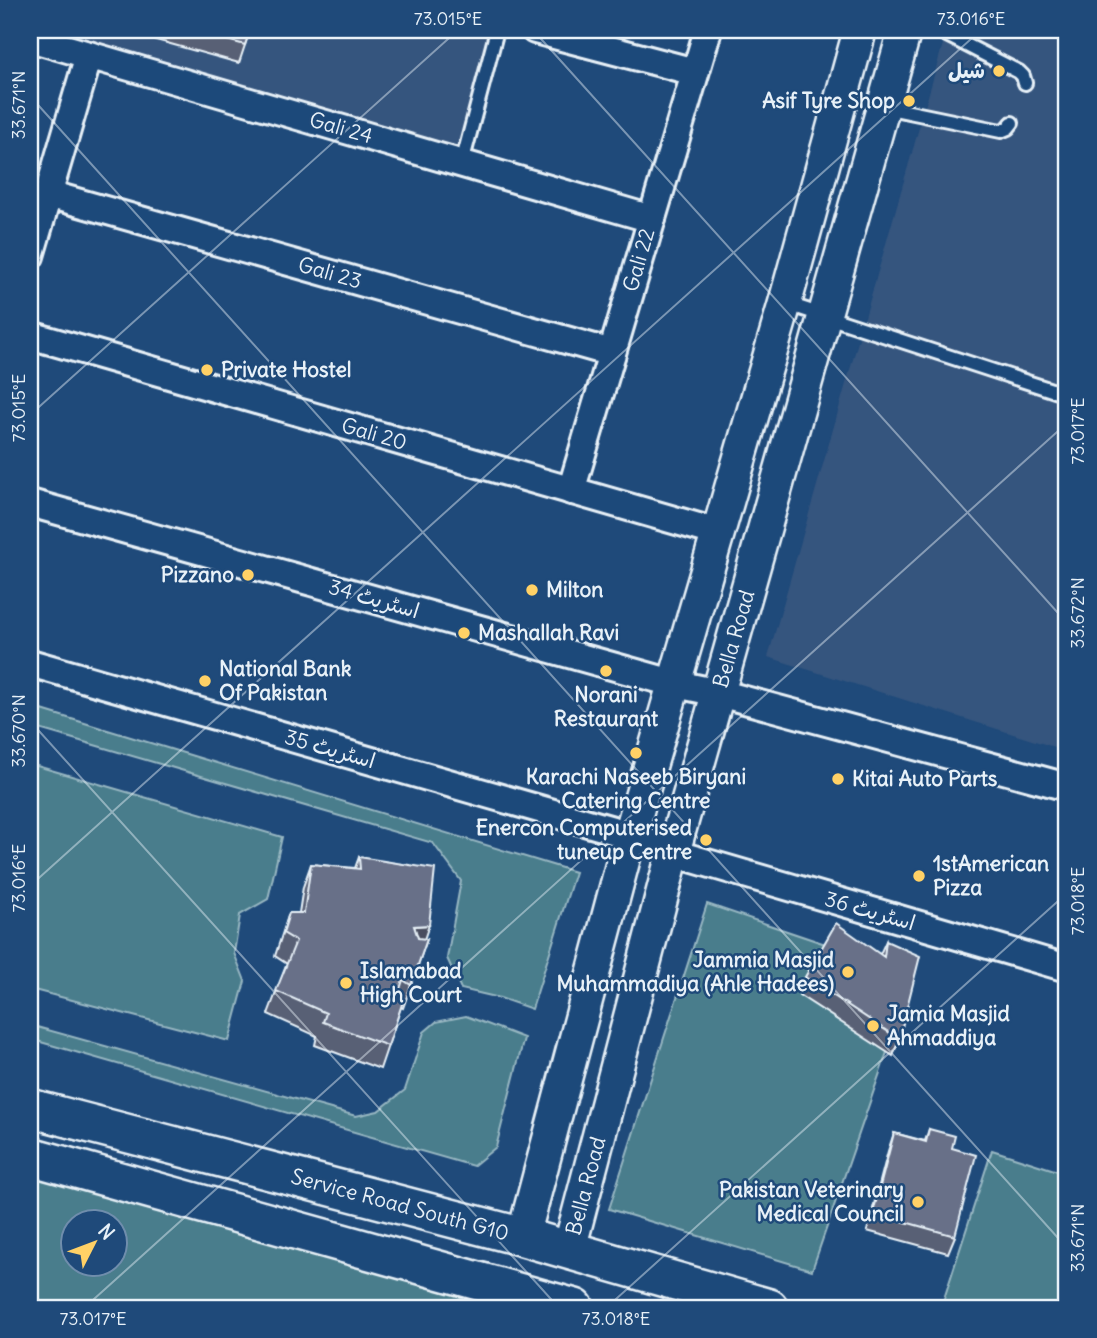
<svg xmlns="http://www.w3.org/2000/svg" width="1097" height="1338" font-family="Delius,'Playpen Sans Arabic',sans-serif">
	<rect width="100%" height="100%" fill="#1f4a7a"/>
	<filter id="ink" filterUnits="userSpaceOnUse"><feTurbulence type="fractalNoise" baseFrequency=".0143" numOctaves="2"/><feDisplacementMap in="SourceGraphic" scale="14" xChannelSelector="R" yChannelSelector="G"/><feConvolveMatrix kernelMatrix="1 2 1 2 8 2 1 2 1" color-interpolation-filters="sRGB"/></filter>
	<g filter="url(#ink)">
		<g fill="#35557e">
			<path d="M 30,30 L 490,30 L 456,152 Z"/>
			<path d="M 947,30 L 1067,30 L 1067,751 L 768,657 Z"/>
		</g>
		<g fill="#487d8c" stroke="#98b7c2" stroke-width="2" fill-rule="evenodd">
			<path d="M 32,707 L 575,872 L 532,1009 L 500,998 L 461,989 L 447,958 L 461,881 L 433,843 L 32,727 Z"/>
			<path d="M 30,764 L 282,837 L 268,899 L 240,915 L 234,953 L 245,981 L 229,1041 L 30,989 Z"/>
			<path d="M 707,904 L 914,974 L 812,1270 L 609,1209 Z"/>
			<path d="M 466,1016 L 524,1038 L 496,1147 L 473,1166 L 30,1039 L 30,1025 L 356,1116 L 378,1111 L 405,1090 L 424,1032 L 436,1022 Z"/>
			<path d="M 992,1150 L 1067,1174 L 1067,1308 L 941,1308 Z"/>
			<path d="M 30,1169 L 515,1308 L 30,1308 ZM 74,1222 L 116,1222 L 116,1264 L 74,1264 Z"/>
		</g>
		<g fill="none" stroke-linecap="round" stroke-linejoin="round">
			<defs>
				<g id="service">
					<path d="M 937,30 L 1019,72 L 1023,76 L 1025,83"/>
					<path d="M 885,107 L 1001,131 L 1008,128 L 1012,123"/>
					<path d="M 462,163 L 497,30"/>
					<path d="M 785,303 L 1067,395"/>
				</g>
				<g id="minor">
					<path d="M 535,30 L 695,72"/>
					<path d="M 30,38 L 652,219"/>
					<path d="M 48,194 L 612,353"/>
					<path d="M 30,256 L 89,55"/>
					<path d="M 30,335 L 719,533"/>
					<path d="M 571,491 L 708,30"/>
					<path d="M 30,503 L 676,684 L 719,693 L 1067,787"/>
					<path d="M 30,663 L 630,835 L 673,853 L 1067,968"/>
				</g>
				<g id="tertiary">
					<path d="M 523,1237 L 630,835 L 785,303 L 860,30"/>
					<path d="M 569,1250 L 673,853 L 905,30"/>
				</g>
				<g id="secondary">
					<path d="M 30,1108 L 523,1237 L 769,1308"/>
					<path d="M 30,1156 L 575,1308"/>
				</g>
			</defs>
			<use href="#service" stroke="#e8f1f8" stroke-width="18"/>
			<use href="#minor" stroke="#e8f1f8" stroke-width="32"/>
			<use href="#tertiary" stroke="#e8f1f8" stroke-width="37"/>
			<use href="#secondary" stroke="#e8f1f8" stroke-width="42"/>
			<use href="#service" stroke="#1f4a7a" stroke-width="12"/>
			<use href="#minor" stroke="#1f4a7a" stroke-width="26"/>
			<use href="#tertiary" stroke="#1f4a7a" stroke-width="32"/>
			<use href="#secondary" stroke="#1f4a7a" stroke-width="37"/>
		</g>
		<g fill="#596075" stroke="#e8f1f8" stroke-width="2">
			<path d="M 120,30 L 250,30 L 239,63 Z"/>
			<path d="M 359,857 L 424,939 L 427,939 L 403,1008 L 401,1007 L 380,1069 L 315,1045 L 317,1036 L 268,1014 L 287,964 L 275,956 L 289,913 L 299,913 L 303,887 L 311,864 L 355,868 Z"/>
			<path d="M 886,941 L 899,1039 L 893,1056 L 799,995 L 805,977 L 880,954 Z"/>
			<path d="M 929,1129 L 952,1148 L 955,1236 L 948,1253 L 867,1231 L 888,1151 L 894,1133 L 925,1141 Z"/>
		</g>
		<path fill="#484e5f" stroke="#e8f1f8" stroke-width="2" d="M 429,925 L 421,948 L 414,926 Z"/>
		<g fill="#677088" stroke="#e8f1f8" stroke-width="2">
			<path d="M 191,30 L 250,30 L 245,45 Z"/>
			<path d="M 359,857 L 435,869 L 429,925 L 414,926 L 418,938 L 427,939 L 411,985 L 403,980 L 398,995 L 404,998 L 388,1046 L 323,1022 L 326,1013 L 276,991 L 296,941 L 283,933 L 289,913 L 304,913 L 311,864 L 360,869 Z"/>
			<path d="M 836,923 L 884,957 L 886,941 L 920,956 L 899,1039 L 805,977 Z"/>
			<path d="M 929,1129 L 955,1136 L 952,1148 L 976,1155 L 955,1236 L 873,1213 L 894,1133 L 926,1142 Z"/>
		</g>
	</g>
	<path fill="none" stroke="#e8f1f8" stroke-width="2" stroke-opacity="0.45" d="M 533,30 L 1067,623M 30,96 L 1067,1248M 30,415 L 458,30M 30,721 L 559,1308M 30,886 L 981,30M 84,1308 L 1067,423M 606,1308 L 1067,893"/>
	<g fill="#ffd166" stroke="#1f4a7a" stroke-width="2.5">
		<circle cx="999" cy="71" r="7"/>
		<circle cx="909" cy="101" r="7"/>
		<circle cx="207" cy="370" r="7"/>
		<circle cx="248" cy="575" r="7"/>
		<circle cx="532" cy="590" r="7"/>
		<circle cx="464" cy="633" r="7"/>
		<circle cx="606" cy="671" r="7"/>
		<circle cx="205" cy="681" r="7"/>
		<circle cx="636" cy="753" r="7"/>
		<circle cx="838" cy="779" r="7"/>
		<circle cx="706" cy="840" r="7"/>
		<circle cx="919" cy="876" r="7"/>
		<circle cx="848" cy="972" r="7"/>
		<circle cx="346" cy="983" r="7"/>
		<circle cx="873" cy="1026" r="7"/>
		<circle cx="918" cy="1202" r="7"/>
	</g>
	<g text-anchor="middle" stroke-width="5" stroke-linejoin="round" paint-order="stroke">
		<g font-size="21" font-weight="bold" fill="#e8f1f8" stroke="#1f4a7a" text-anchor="start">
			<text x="985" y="78" text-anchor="end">شیل</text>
			<text x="895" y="108" text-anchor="end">Asif Tyre Shop</text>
			<text x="221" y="377">Private Hostel</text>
			<text x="234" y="582" text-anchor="end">Pizzano</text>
			<text x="546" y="597">Milton</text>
			<text x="478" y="640">Mashallah Ravi</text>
			<text x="219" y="676">National Bank<tspan x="219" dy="24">Of Pakistan</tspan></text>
			<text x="606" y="702" text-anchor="middle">Norani<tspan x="606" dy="24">Restaurant</tspan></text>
			<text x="636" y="784" text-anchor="middle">Karachi Naseeb Biryani<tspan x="636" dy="24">Catering Centre</tspan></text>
			<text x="852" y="786">Kitai Auto Parts</text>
			<text x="692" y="835" text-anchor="end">Enercon Computerised<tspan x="692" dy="24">tuneup Centre</tspan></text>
			<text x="933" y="871">1stAmerican<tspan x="933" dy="24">Pizza</tspan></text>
			<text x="834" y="967" text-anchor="end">Jammia Masjid<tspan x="834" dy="24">Muhammadiya (Ahle Hadees)</tspan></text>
			<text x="360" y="978">Islamabad<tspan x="360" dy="24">High Court</tspan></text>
			<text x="887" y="1021">Jamia Masjid<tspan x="887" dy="24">Ahmaddiya</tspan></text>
			<text x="904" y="1197" text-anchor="end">Pakistan Veterinary<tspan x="904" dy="24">Medical Council</tspan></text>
		</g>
		<g font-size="21" fill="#e8f1f8" stroke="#1f4a7a">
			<text transform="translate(341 128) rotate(16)" y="7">Gali 24</text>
			<text transform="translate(639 260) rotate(-74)" y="7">Gali 22</text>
			<text transform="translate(330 273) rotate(16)" y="7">Gali 23</text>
			<text transform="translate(374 434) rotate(16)" y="7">Gali 20</text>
			<text transform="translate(374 599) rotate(16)" y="7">اسٹریٹ 34</text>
			<text transform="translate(734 639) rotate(-74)" y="7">Bella Road</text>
			<text transform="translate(330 749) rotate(16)" y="7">اسٹریٹ 35</text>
			<text transform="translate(870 911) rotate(16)" y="7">اسٹریٹ 36</text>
			<text transform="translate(586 1186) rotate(-75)" y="7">Bella Road</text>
			<text transform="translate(400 1205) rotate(15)" y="7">Service Road South G10</text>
		</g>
	</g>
	<rect width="1097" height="1338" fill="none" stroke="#1f4a7a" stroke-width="77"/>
	<g transform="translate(94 1243) rotate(48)"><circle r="33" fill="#1f4a7a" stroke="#6f8dac" stroke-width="2"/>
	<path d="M0-5L12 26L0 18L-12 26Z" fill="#ffd166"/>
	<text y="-10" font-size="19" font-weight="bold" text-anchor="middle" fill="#e8f1f8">N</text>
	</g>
	<rect x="38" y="38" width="1020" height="1262" fill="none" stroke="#e8f1f8" stroke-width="2.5"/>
	<g font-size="18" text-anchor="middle" fill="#e8f1f8">
		<text x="448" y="25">73.015°E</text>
		<text x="971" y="25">73.016°E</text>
		<text transform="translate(19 105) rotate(-90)" y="6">33.671°N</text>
		<text transform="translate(19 408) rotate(-90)" y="6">73.015°E</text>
		<text transform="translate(1078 431) rotate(-90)" y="6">73.017°E</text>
		<text transform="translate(1078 613) rotate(-90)" y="6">33.672°N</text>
		<text transform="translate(19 731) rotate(-90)" y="6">33.670°N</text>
		<text transform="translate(19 878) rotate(-90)" y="6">73.016°E</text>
		<text transform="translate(1078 901) rotate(-90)" y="6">73.018°E</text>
		<text transform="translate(1078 1238) rotate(-90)" y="6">33.671°N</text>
		<text x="93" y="1325">73.017°E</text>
		<text x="616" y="1325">73.018°E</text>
	</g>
</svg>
